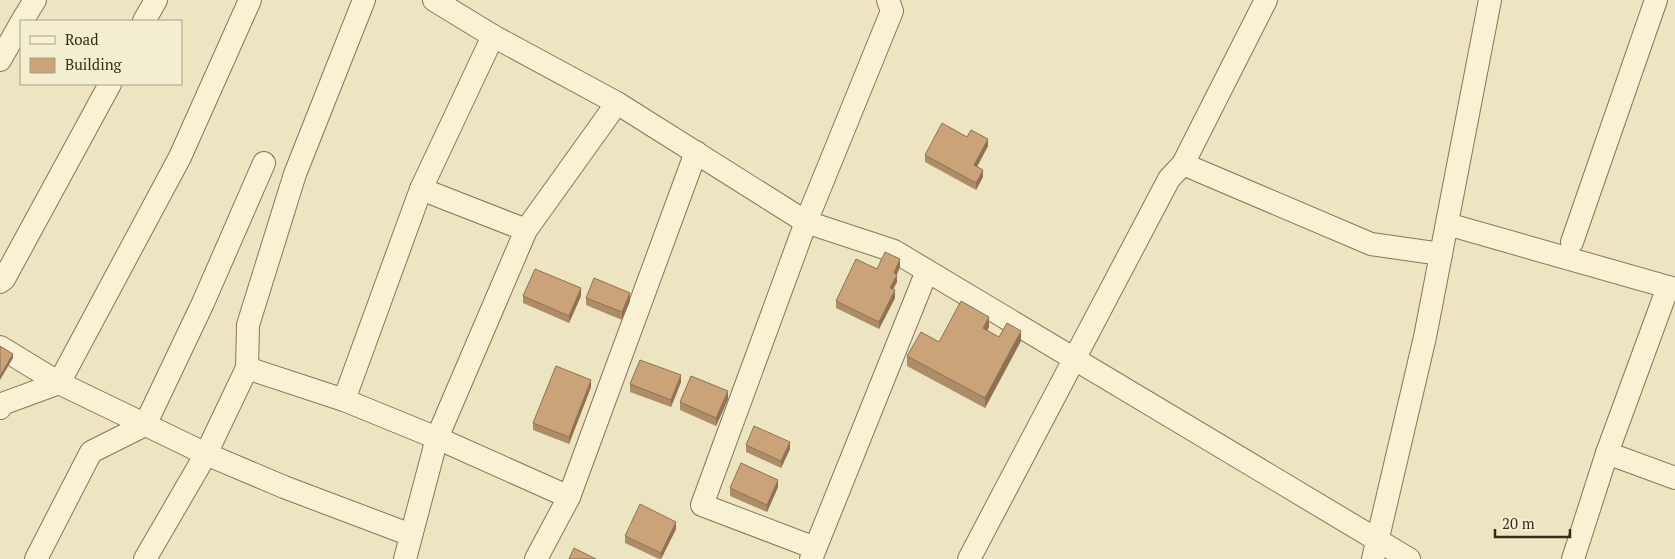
<svg xmlns="http://www.w3.org/2000/svg" width="1675" height="559" font-family="'PT Serif',serif">
	<rect width="100%" height="100%" fill="#ede4c1"/>
	<g fill="none" stroke-linecap="round" stroke-linejoin="round">
		<defs>
			<g id="street">
				<path d="M 434,0 L 493,36 L 617,103 L 806,222 L 894,251 L 1409,559"/>
				<path d="M 22,21 L 35,0"/>
				<path d="M 144,21 L 156,0"/>
				<path d="M 0,60 L 21,23"/>
				<path d="M 1183,164 L 1371,244 L 1441,254"/>
				<path d="M 421,189 L 526,230"/>
				<path d="M 1447,224 L 1675,289"/>
				<path d="M 1572,242 L 1656,0"/>
				<path d="M 0,282 L 4,279 L 110,84"/>
				<path d="M 0,347 L 59,383 L 206,454 L 284,487 L 411,535"/>
				<path d="M 247,368 L 344,400 L 437,438 L 569,497"/>
				<path d="M 344,400 L 421,189 L 493,36"/>
				<path d="M 0,408 L 2,404 L 59,383 L 180,157 L 250,0"/>
				<path d="M 1607,453 L 1675,478"/>
				<path d="M 815,548 L 702,505 L 806,222 L 892,11 L 888,0"/>
				<path d="M 36,559 L 91,452 L 145,425 L 203,303 L 264,163"/>
				<path d="M 145,559 L 206,454 L 247,368 L 248,325 L 295,174 L 364,0"/>
				<path d="M 405,559 L 437,438 L 526,230 L 617,103"/>
				<path d="M 536,559 L 569,497 L 696,152"/>
				<path d="M 811,559 L 927,271"/>
				<path d="M 969,559 L 1169,179 L 1183,164 L 1266,0"/>
				<path d="M 1373,559 L 1425,337 L 1490,0"/>
				<path d="M 1573,559 L 1607,453 L 1668,287"/>
			</g>
		</defs>
		<use href="#street" stroke="#867659" stroke-width="24"/>
		<use href="#street" stroke="#f8f1d4" stroke-width="22"/>
	</g>
	<g fill="#ae8c67">
		<path d="M 967,137 L 988,146 L 977,167 L 983,177 L 976,190 L 925,162 L 925,155 Z"/>
		<path d="M 900,267 L 896,275 L 897,282 L 893,289 L 895,298 L 879,329 L 836,308 L 836,301 L 877,269 Z"/>
		<path d="M 523,296 L 581,296 L 569,323 L 523,303 Z"/>
		<path d="M 586,298 L 630,301 L 622,320 L 586,305 Z"/>
		<path d="M 989,327 L 987,331 L 999,337 L 1021,341 L 985,408 L 907,366 L 907,356 L 939,342 Z"/>
		<path d="M 681,382 L 671,407 L 630,392 L 630,384 Z"/>
		<path d="M 591,387 L 569,444 L 533,430 L 533,423 Z"/>
		<path d="M 728,399 L 716,426 L 680,410 L 680,402 Z"/>
		<path d="M 746,445 L 790,449 L 781,468 L 746,452 Z"/>
		<path d="M 778,487 L 767,512 L 730,496 L 730,488 Z"/>
		<path d="M 676,529 L 661,559 L 659,559 L 625,543 L 625,536 Z"/>
	</g>
	<g fill="#8d7254">
		<path d="M 988,139 L 988,146 L 974,172 L 974,165 Z"/>
		<path d="M 983,170 L 983,177 L 976,190 L 976,183 Z"/>
		<path d="M 900,259 L 900,267 L 894,281 L 894,273 Z"/>
		<path d="M 897,275 L 897,282 L 890,295 L 890,288 Z"/>
		<path d="M 581,288 L 581,296 L 569,323 L 569,316 Z"/>
		<path d="M 895,290 L 895,298 L 879,329 L 879,322 Z"/>
		<path d="M 630,293 L 630,301 L 622,320 L 622,312 Z"/>
		<path d="M 989,317 L 989,327 L 983,338 L 983,328 Z"/>
		<path d="M 1021,331 L 1021,341 L 985,408 L 985,398 Z"/>
		<path d="M 13,354 L 13,358 L 0,380 L 0,376 Z"/>
		<path d="M 681,375 L 681,382 L 671,407 L 671,400 Z"/>
		<path d="M 591,380 L 591,387 L 569,444 L 569,437 Z"/>
		<path d="M 728,391 L 728,399 L 716,426 L 716,418 Z"/>
		<path d="M 790,442 L 790,449 L 781,468 L 781,461 Z"/>
		<path d="M 778,480 L 778,487 L 767,512 L 767,505 Z"/>
		<path d="M 676,522 L 676,529 L 661,559 L 661,553 Z"/>
	</g>
	<g fill="#caa378" stroke="#8d7254">
		<path d="M 942,123 L 967,137 L 971,130 L 988,139 L 974,165 L 983,170 L 976,183 L 925,155 Z"/>
		<path d="M 885,252 L 900,259 L 894,273 L 897,275 L 890,288 L 895,290 L 879,322 L 836,301 L 856,259 L 877,269 Z"/>
		<path d="M 535,269 L 581,288 L 569,316 L 523,296 Z"/>
		<path d="M 594,278 L 630,293 L 622,312 L 586,298 Z"/>
		<path d="M 961,301 L 989,317 L 983,328 L 999,337 L 1007,323 L 1021,331 L 985,398 L 907,356 L 921,332 L 939,342 Z"/>
		<path d="M 0,346 L 13,354 L 0,376 Z"/>
		<path d="M 640,360 L 681,375 L 671,400 L 630,384 Z"/>
		<path d="M 556,366 L 591,380 L 569,437 L 533,423 Z"/>
		<path d="M 691,376 L 728,391 L 716,418 L 680,402 Z"/>
		<path d="M 754,426 L 790,442 L 781,461 L 746,445 Z"/>
		<path d="M 741,463 L 778,480 L 767,505 L 730,488 Z"/>
		<path d="M 640,504 L 676,522 L 661,553 L 625,536 Z"/>
		<path d="M 574,548 L 596,559 L 569,559 Z"/>
	</g>
	<rect x="20" y="20" width="162" height="65" fill="#f4eed1" stroke="#a8a089"/>
	<rect x="30" y="36" width="25" height="8" fill="#f8f1d4" stroke="#a8a089"/>
	<text x="65" y="45" font-size="15" fill="#362c1d">Road</text>
	<rect x="30" y="58" width="25" height="15" fill="#caa378" stroke="#a8a089"/>
	<text x="65" y="70" font-size="15" fill="#362c1d">Building</text>
	<path d="M1495 529v8h75v-8" fill="none" stroke="#362c1d" stroke-width="2.5"/>
	<text x="1502" y="529" font-size="15" fill="#362c1d" stroke="#f4eed1" stroke-width="4" paint-order="stroke">20 m</text>
</svg>
